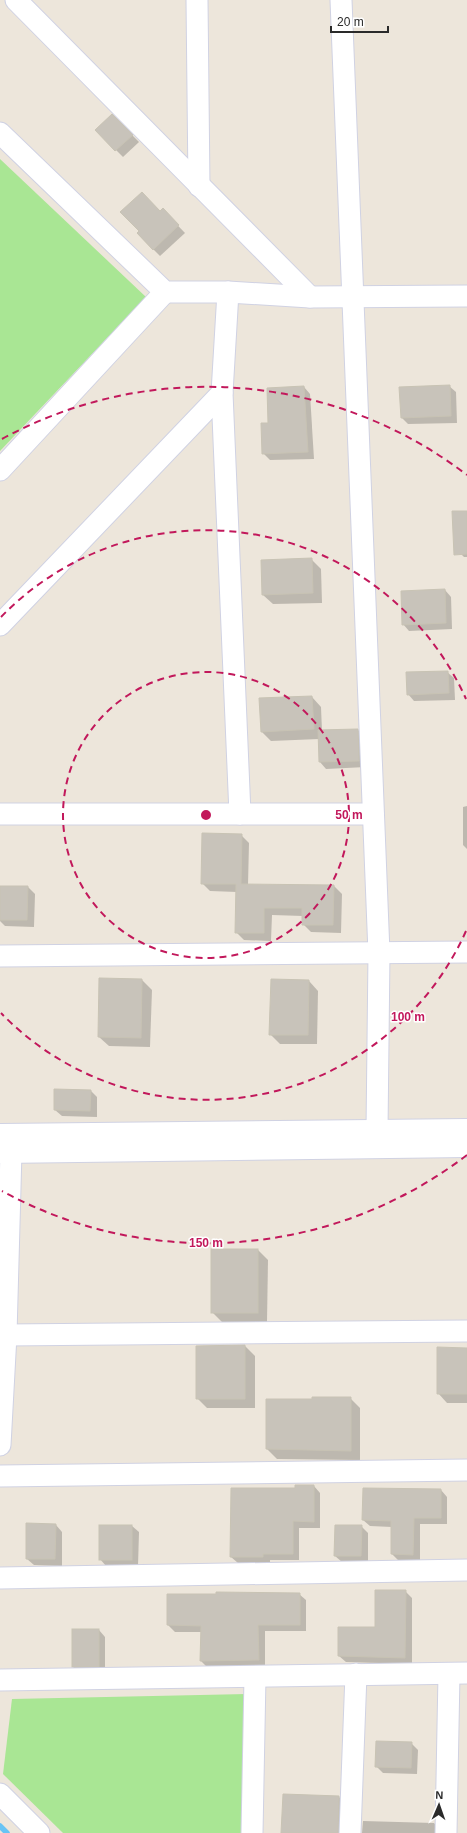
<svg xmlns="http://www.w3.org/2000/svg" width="467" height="1833" font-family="Helvetica,sans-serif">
	<rect width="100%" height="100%" fill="#ede6db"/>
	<g fill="#a9e694">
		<path d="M 0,159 L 146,297 L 0,451 Z"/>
		<path d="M 247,1694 L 246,1833 L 63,1833 L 3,1774 L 12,1699 Z"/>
	</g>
	<g fill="#0003">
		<path d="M 112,115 L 139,142 L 123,157 L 96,130 Z"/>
		<path d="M 163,210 L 185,233 L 160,256 L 138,234 Z"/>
		<path d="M 449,386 L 456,392 L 457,423 L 408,424 L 402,418 Z"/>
		<path d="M 304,387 L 310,394 L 314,459 L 270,460 L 263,453 L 269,424 Z"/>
		<path d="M 467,512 L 467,557 L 464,557 L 455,548 Z"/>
		<path d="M 311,559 L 321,569 L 322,603 L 273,604 L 263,595 Z"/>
		<path d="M 445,590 L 451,597 L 452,629 L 409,631 L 403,624 Z"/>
		<path d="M 447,672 L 454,678 L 455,700 L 414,701 L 408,694 Z"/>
		<path d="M 312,697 L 321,707 L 322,731 L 358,730 L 364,736 L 366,767 L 326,769 L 320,762 L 319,739 L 271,741 L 262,732 Z"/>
		<path d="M 467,806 L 467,849 L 463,845 L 463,807 Z"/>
		<path d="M 241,835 L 249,843 L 248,885 L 334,886 L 342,894 L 341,933 L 311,932 L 303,924 L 303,916 L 272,915 L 271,941 L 244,940 L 236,932 L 237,892 L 210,891 L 202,883 Z"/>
		<path d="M 0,887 L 28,887 L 35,894 L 34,927 L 5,926 L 0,921 Z"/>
		<path d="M 142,980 L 152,990 L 150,1047 L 109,1046 L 99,1037 Z"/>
		<path d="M 309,981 L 318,991 L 317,1044 L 280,1044 L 270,1034 Z"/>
		<path d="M 90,1090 L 97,1097 L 97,1117 L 62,1116 L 55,1110 Z"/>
		<path d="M 258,1250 L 268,1260 L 267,1322 L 222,1322 L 212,1312 Z"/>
		<path d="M 245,1346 L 255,1356 L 255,1408 L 207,1408 L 197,1398 Z"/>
		<path d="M 467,1349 L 467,1403 L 447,1403 L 438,1393 Z"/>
		<path d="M 350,1398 L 360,1408 L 360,1460 L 277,1459 L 267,1449 Z"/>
		<path d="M 314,1486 L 320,1493 L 320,1528 L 299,1528 L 299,1560 L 270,1560 L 270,1563 L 238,1563 L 231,1557 L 296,1489 Z"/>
		<path d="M 441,1490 L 447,1497 L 447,1524 L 420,1524 L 420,1561 L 399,1561 L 392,1554 L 392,1527 L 370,1526 L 363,1520 Z"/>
		<path d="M 56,1525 L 62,1532 L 62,1566 L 34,1565 L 27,1559 Z"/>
		<path d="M 132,1526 L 139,1532 L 138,1566 L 106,1566 L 100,1559 Z"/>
		<path d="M 361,1526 L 368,1533 L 368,1563 L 342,1562 L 335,1556 Z"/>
		<path d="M 405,1591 L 412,1598 L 412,1664 L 346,1662 L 339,1656 L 376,1628 Z"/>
		<path d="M 299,1594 L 306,1600 L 306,1631 L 265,1631 L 265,1666 L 208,1668 L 201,1661 L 202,1632 L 175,1632 L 168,1625 Z"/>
		<path d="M 99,1630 L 105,1637 L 105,1673 L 79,1673 L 73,1667 Z"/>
		<path d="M 411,1743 L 418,1750 L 417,1774 L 383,1773 L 376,1766 Z"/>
		<path d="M 339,1797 L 346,1804 L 345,1833 L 281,1833 Z"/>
		<path d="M 363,1821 L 434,1823 L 440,1830 L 441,1833 L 362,1833 Z"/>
	</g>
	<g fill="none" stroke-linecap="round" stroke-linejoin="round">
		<path stroke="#68c4f4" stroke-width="5.5" d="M 0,1826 L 7,1833"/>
	</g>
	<g fill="#c8c3ba" stroke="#c8c3b4">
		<path d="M 112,114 L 133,135 L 115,151 L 95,130 Z"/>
		<path d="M 142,192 L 160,211 L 163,208 L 179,225 L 153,250 L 137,233 L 139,231 L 120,212 Z"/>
		<path d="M 450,385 L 451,416 L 401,418 L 399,387 Z"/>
		<path d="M 304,386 L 308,452 L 262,454 L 261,423 L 268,423 L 267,388 Z"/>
		<path d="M 452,511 L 467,511 L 467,554 L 454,555 Z"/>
		<path d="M 312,558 L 313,593 L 262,595 L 261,560 Z"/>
		<path d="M 445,589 L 446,623 L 402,625 L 401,591 Z"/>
		<path d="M 448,671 L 449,693 L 407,695 L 406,672 Z"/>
		<path d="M 312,696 L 314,729 L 261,732 L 259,698 Z"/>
		<path d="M 358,729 L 359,761 L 319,762 L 318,730 Z"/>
		<path d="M 202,833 L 242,834 L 241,884 L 334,885 L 333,925 L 302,925 L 302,908 L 264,908 L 264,933 L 235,933 L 236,884 L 201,884 Z"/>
		<path d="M 0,886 L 28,886 L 27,920 L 0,920 Z"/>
		<path d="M 99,978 L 142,979 L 141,1038 L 98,1037 Z"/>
		<path d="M 271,979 L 309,980 L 308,1035 L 269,1035 Z"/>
		<path d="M 54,1089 L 91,1090 L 90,1111 L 54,1110 Z"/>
		<rect x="211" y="1249" width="47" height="64"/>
		<path d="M 245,1345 L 245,1399 L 196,1399 L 196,1346 Z"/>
		<path d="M 437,1347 L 467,1348 L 467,1394 L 437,1394 Z"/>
		<path d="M 312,1397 L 351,1397 L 351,1451 L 266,1449 L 266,1399 L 312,1399 Z"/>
		<path d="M 295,1485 L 314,1485 L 314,1522 L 293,1521 L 293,1554 L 263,1554 L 263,1557 L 230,1557 L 231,1488 L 295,1488 Z"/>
		<path d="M 363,1488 L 441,1489 L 441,1518 L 414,1518 L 413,1555 L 391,1554 L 391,1521 L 362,1520 Z"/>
		<path d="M 26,1523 L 56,1524 L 55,1559 L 26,1559 Z"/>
		<rect x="99" y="1525" width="33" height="35"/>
		<path d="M 335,1525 L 362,1525 L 361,1556 L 334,1556 Z"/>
		<path d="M 375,1590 L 406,1590 L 405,1658 L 338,1656 L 338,1627 L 375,1627 Z"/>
		<path d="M 216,1592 L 300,1593 L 300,1625 L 258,1625 L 259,1660 L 200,1661 L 201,1626 L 167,1625 L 167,1594 L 216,1594 Z"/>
		<rect x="72" y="1629" width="27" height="38"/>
		<path d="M 376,1741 L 412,1742 L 411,1768 L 375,1767 Z"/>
		<path d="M 283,1794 L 339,1796 L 338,1833 L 281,1833 Z"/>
	</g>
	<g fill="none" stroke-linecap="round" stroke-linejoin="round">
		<defs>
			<g id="minor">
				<path d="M 16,0 L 310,297"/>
				<path d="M 197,0 L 199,186"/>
				<path d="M 341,0 L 379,953 L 377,1131"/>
				<path d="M 0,133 L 165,292 L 228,292 L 310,297 L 467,296"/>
				<path d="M 222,393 L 240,814"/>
				<path d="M 0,470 L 165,292"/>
				<path d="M 0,625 L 222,393 L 228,292"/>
				<path d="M 0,814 L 373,814"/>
				<path d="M 0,956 L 467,952"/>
				<path d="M 6,1335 L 467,1331"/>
				<path d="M 0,1445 L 6,1335 L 11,1151"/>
				<path d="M 0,1476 L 467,1470"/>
				<path d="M 0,1578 L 467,1570"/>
				<path d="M 0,1680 L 467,1673"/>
				<path d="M 0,1794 L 39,1833"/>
				<path d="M 252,1833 L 255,1677"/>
				<path d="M 350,1833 L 356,1674"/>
				<path d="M 446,1833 L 449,1674"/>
			</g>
			<g id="tertiary">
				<path d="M 0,1135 L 467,1130"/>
				<path d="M 0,1152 L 467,1146"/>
			</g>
		</defs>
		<use href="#minor" stroke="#d0d2e3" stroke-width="23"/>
		<use href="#tertiary" stroke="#d0d2e3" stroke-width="24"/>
		<use href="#minor" stroke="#fff" stroke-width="21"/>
		<use href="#tertiary" stroke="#fff" stroke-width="22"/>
	</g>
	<g fill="none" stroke="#c2185b" stroke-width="2" stroke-dasharray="7 5">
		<circle cx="206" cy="815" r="143"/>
		<path d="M466 931A285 285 0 0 1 1 1013M1 617A285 285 0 0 1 466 699"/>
		<path d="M467 1155A428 428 0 0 1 2 1191M2 439A428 428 0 0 1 467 475"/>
	</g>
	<circle cx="206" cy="815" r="6" fill="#c2185b" stroke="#fff" stroke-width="2"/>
	<g font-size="12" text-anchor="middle" font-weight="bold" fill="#c2185b" stroke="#fff" stroke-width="3" stroke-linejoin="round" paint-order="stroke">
		<text x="349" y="819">50 m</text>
		<text x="408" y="1021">100 m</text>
		<text x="206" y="1247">150 m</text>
	</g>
	<g transform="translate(439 1805) rotate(2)" stroke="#ffffff" stroke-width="3" paint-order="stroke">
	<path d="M0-3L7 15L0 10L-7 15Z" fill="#2a2a2a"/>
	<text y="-6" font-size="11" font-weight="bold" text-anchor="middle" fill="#2a2a2a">N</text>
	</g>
	<path d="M331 26v6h57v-6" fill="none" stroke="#2a2a2a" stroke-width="2"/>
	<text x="337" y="26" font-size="12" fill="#2a2a2a" stroke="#ffffff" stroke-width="3" paint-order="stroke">20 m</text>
</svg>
